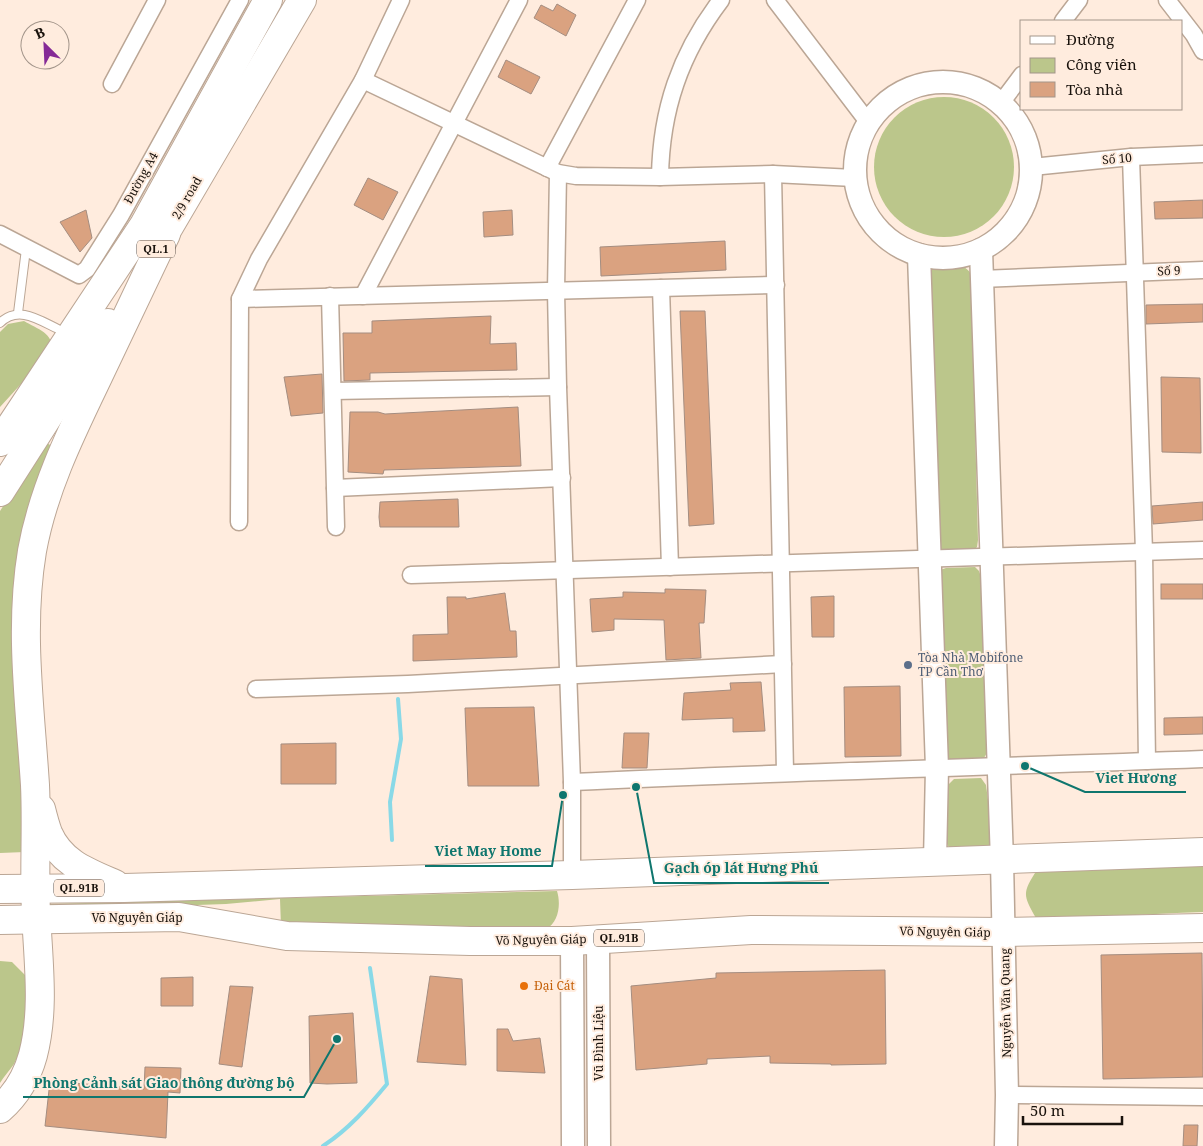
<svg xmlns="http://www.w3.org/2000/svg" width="1203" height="1146" font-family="'Noto Serif',serif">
	<rect width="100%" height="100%" fill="#ffecde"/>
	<g fill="#bbc68b">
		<circle cx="944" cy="167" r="70"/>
		<path d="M 937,265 C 951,265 963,261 971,274 L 978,540 L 977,547 L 973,551 L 943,551 L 938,546 L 930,269 Z"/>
		<path d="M 24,321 C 37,329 55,333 51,351 L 0,407 L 0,332 L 8,324 Z"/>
		<path d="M 45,442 L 52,446 L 28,548 L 25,852 L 0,853 L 0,511 Z"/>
		<path d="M 975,567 L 979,571 L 981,577 L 988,751 L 984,758 L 978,762 L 951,761 L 947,758 L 940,570 L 946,568 Z"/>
		<path d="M 981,778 L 986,785 L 993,838 L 990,845 L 985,850 L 949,848 L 947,843 L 945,788 L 954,779 Z"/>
		<path d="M 1203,860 L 1203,912 C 1147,914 1092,918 1036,918 C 1023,895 1022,893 1037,870 Z"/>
		<path d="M 557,891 C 561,904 559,922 546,929 L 281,926 L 280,899 L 226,904 L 50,910 L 46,904 Z"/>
		<path d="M 0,961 L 12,962 L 26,976 C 26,1005 28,1038 14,1064 C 10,1070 4,1076 0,1083 Z"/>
	</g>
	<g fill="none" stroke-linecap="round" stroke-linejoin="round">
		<g stroke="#89d9e7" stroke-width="4">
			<path d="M 392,840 L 390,802 L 401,739 L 398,699"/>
			<path d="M 323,1146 C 349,1129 368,1107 387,1084 L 370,968"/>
		</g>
	</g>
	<g fill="#daa280" stroke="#a48d80">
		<path d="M 557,4 L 576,15 L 566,36 L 534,18 L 541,5 L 553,11 Z"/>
		<path d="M 506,60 L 540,77 L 531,94 L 498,77 Z"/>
		<path d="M 368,178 L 398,192 L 383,220 L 354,205 Z"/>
		<path d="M 1203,200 L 1203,218 L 1155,219 L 1154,202 Z"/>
		<path d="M 86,210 L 92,238 L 80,252 L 60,222 Z"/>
		<path d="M 512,210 L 513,235 L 484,237 L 483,212 Z"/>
		<path d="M 725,241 L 726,270 L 601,276 L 600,247 Z"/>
		<path d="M 1203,304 L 1203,322 L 1146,324 L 1146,305 Z"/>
		<path d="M 680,311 L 705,311 L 714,524 L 689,526 Z"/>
		<path d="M 491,316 L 490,344 L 516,343 L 517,370 L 370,373 L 370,380 L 344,381 L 343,333 L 372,333 L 372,321 Z"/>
		<path d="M 322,374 L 323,413 L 291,416 L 284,377 Z"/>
		<path d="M 1161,377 L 1200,378 L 1201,453 L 1162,452 Z"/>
		<path d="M 518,407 L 521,466 L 384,470 L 383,474 L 348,472 L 350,412 L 378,412 L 385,414 Z"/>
		<path d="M 458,499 L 459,527 L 380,527 L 379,517 L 380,502 Z"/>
		<path d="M 1203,502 L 1203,520 L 1153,524 L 1152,506 Z"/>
		<rect x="1161" y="584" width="42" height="15"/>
		<path d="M 665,589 L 706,590 L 704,623 L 699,623 L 701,658 L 666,660 L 664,620 L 614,619 L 614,630 L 592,632 L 590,599 L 623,597 L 623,592 L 665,593 Z"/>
		<path d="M 505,593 L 510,631 L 516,631 L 517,657 L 413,661 L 413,635 L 448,634 L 447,597 L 466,597 L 466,599 Z"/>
		<path d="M 834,596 L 834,637 L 812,637 L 811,597 Z"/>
		<path d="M 761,682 L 765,731 L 733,732 L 733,718 L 682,720 L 684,693 L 731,690 L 730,683 Z"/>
		<path d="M 900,686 L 901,756 L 845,757 L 844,687 Z"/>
		<path d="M 534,707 L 539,786 L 468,786 L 465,708 Z"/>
		<path d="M 1203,717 L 1203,734 L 1164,735 L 1164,718 Z"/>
		<path d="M 624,733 L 649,733 L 647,768 L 622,768 Z"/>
		<path d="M 336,743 L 336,784 L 281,784 L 281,744 Z"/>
		<path d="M 1202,953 L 1203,1077 L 1103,1079 L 1101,955 Z"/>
		<path d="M 885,970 L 886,1064 L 831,1065 L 831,1064 L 770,1063 L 770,1056 L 707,1059 L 707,1064 L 636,1070 L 631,986 L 716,978 L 716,973 Z"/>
		<path d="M 430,976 L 462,979 L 466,1065 L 417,1062 Z"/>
		<path d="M 193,977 L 193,1006 L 161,1006 L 161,978 Z"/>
		<path d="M 230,986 L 253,987 L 242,1067 L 219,1064 Z"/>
		<path d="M 353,1013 L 357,1083 L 327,1084 L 310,1083 L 309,1016 Z"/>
		<path d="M 497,1029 L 508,1029 L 513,1041 L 540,1038 L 545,1073 L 497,1071 Z"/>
		<path d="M 145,1067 L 181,1068 L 180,1093 L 168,1092 L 166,1138 L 45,1126 L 50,1081 L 144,1089 Z"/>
		<path d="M 1184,1125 L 1198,1125 L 1197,1146 L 1183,1146 Z"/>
	</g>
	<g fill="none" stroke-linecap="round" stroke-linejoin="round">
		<defs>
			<g id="lane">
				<path d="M 18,313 L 26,249"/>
				<path d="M 0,323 C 18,305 39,320 58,329"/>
			</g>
			<g id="street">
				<path d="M 775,0 L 868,122"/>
				<path d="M 1167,0 L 1194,35 L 1203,51"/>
				<path d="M 1063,21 L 1079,0"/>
				<path d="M 363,80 L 558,173 L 576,176 L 660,177 L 773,174 L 854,178"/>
				<path d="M 112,84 L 157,0"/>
				<path d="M 1001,103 L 1022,75"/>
				<path d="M 1131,157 L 1144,552 L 1147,761"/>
				<path d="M 1032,167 L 1131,157 L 1203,154"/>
				<path d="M 547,168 L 637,0"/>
				<path d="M 558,173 L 556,291 L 558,387 L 572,782 L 572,875"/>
				<path d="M 773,174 L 785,772"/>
				<path d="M 660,177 C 661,110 680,54 721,0"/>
				<path d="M 0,234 L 79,275 L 87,269 L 121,215 L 240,0"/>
				<path d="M 981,279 L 1203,270"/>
				<path d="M 661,288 L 670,567"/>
				<path d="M 330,296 L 336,527"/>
				<path d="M 363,296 L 519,0"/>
				<path d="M 240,299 L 776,285"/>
				<path d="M 333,391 L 558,387"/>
				<path d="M 335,488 L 562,478"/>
				<path d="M 239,522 L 240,299 L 259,259 L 363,80 L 401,0"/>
				<path d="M 411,575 L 1203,550"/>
				<path d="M 256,689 L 408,684 L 783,664"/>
				<path d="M 572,782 C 783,772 993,767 1203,759"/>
				<path d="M 1007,1095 L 1203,1097"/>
			</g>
			<g id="secondary">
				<circle cx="943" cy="170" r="88"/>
				<path d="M 981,250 L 1002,861 L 1007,1095 L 1006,1146"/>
				<path d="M 919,255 L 937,768 L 935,861"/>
				<path d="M 598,939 L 599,1146"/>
				<path d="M 572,941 L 573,1146"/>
			</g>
			<g id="highway">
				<path d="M 156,249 L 302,0"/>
				<path d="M 0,442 L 144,225 L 268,0"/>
				<path d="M 0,492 L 108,323"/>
				<path d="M 41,809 C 43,817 45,825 48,833 C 61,863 87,872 115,884"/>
				<path d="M 0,889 L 124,888 L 572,875 L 1203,852"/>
				<path d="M 0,920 L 179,917 L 287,936 L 470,941 L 572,941 L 751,930 L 1004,932 L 1203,928"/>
				<path d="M 0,1109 C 17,1094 27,1077 33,1055 C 45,1009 38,960 36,913 C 34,871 37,827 35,785 C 30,706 19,629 32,551 C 43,490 70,435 97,379 C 120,331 143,283 166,234"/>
			</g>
		</defs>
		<use href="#lane" stroke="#bba695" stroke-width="10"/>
		<use href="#street" stroke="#bba695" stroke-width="19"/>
		<use href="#secondary" stroke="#bba695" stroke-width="25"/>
		<use href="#highway" stroke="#bba695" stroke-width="30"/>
		<use href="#lane" stroke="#fff" stroke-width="8"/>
		<use href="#street" stroke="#fff" stroke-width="16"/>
		<use href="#secondary" stroke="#fff" stroke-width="22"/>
		<use href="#highway" stroke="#fff" stroke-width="28"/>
	</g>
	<circle fill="#5c6f8a" stroke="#ffecde" stroke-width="2" cx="908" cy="665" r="5"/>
	<circle fill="#e8710a" stroke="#ffecde" stroke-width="2" cx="524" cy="986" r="5"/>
	<g text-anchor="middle" stroke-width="4" stroke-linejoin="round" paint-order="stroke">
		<g fill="#ffecde" stroke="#5e534b" stroke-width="1">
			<rect x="137" y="240.5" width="38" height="17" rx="4"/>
			<rect x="54" y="879.5" width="50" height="17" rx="4"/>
			<rect x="594" y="929.5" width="50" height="17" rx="4"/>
		</g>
		<g font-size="11" font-weight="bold" fill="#19120c">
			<text x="156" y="253">QL.1</text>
			<text x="79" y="892">QL.91B</text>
			<text x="619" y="942">QL.91B</text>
		</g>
		<g font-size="12" fill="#19120c" stroke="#ffecde">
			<text transform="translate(1117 159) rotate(-5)" y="4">Số 10</text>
			<text transform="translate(141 178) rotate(-61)" y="4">Đường A4</text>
			<text transform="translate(187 198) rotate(-60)" y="4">2/9 road</text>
			<text transform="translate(1169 271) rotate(-2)" y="4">Số 9</text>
			<text x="137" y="922">Võ Nguyên Giáp</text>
			<text transform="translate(945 932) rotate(1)" y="4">Võ Nguyên Giáp</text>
			<text transform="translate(541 940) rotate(-1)" y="4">Võ Nguyên Giáp</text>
			<text transform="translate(1006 1003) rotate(-91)" y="4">Nguyễn Văn Quang</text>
			<text transform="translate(599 1043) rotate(-90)" y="4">Vũ Đình Liệu</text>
		</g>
		<g font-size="12" fill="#4e5e75" stroke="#ffecde" text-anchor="start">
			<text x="918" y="662">Tòa Nhà Mobifone<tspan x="918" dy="14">TP Cần Thơ</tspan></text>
		</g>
		<g font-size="12" fill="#c56008" stroke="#ffecde" text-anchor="start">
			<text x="534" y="990">Đại Cát</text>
		</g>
	</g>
	<path fill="none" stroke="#0f766e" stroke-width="2" d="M1025 766L1085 792H1186M563 795L552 866H425M636 787L654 883H829M337 1039L304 1097H23"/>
	<g fill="#0f766e" stroke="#ffecde" stroke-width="2">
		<circle cx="1025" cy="766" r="5"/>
		<circle cx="563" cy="795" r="5"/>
		<circle cx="636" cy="787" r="5"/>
		<circle cx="337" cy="1039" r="5"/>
	</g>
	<g font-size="14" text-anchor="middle" font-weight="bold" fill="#0f766e" stroke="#ffecde" stroke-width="4" stroke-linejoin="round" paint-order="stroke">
		<text x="1136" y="783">Viet Hương</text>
		<text x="488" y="856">Viet May Home</text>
		<text x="741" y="873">Gạch óp lát Hưng Phú</text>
		<text x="164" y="1088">Phòng Cảnh sát Giao thông đường bộ</text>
	</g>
	<rect x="1020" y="20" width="162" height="90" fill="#ffecde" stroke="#a3958a"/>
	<rect x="1030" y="36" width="25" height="8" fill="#ffffff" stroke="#a3958a"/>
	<text x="1066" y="45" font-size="15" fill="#19120c">Đường</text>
	<rect x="1030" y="58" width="25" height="15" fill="#bbc68b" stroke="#a3958a"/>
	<text x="1066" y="70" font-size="15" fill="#19120c">Công viên</text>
	<rect x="1030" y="82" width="25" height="15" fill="#daa280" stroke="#a3958a"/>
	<text x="1066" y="95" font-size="15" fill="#19120c">Tòa nhà</text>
	<g transform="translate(45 45) rotate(336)"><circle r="24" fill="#ffecde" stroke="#a3958a"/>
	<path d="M0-4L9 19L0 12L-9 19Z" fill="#852a96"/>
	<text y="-8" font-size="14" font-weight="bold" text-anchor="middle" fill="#19120c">B</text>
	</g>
	<path d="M1023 1116v8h99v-8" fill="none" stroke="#19120c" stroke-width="2.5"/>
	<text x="1030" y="1116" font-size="15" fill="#19120c" stroke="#ffecde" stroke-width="4" paint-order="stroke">50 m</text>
</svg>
